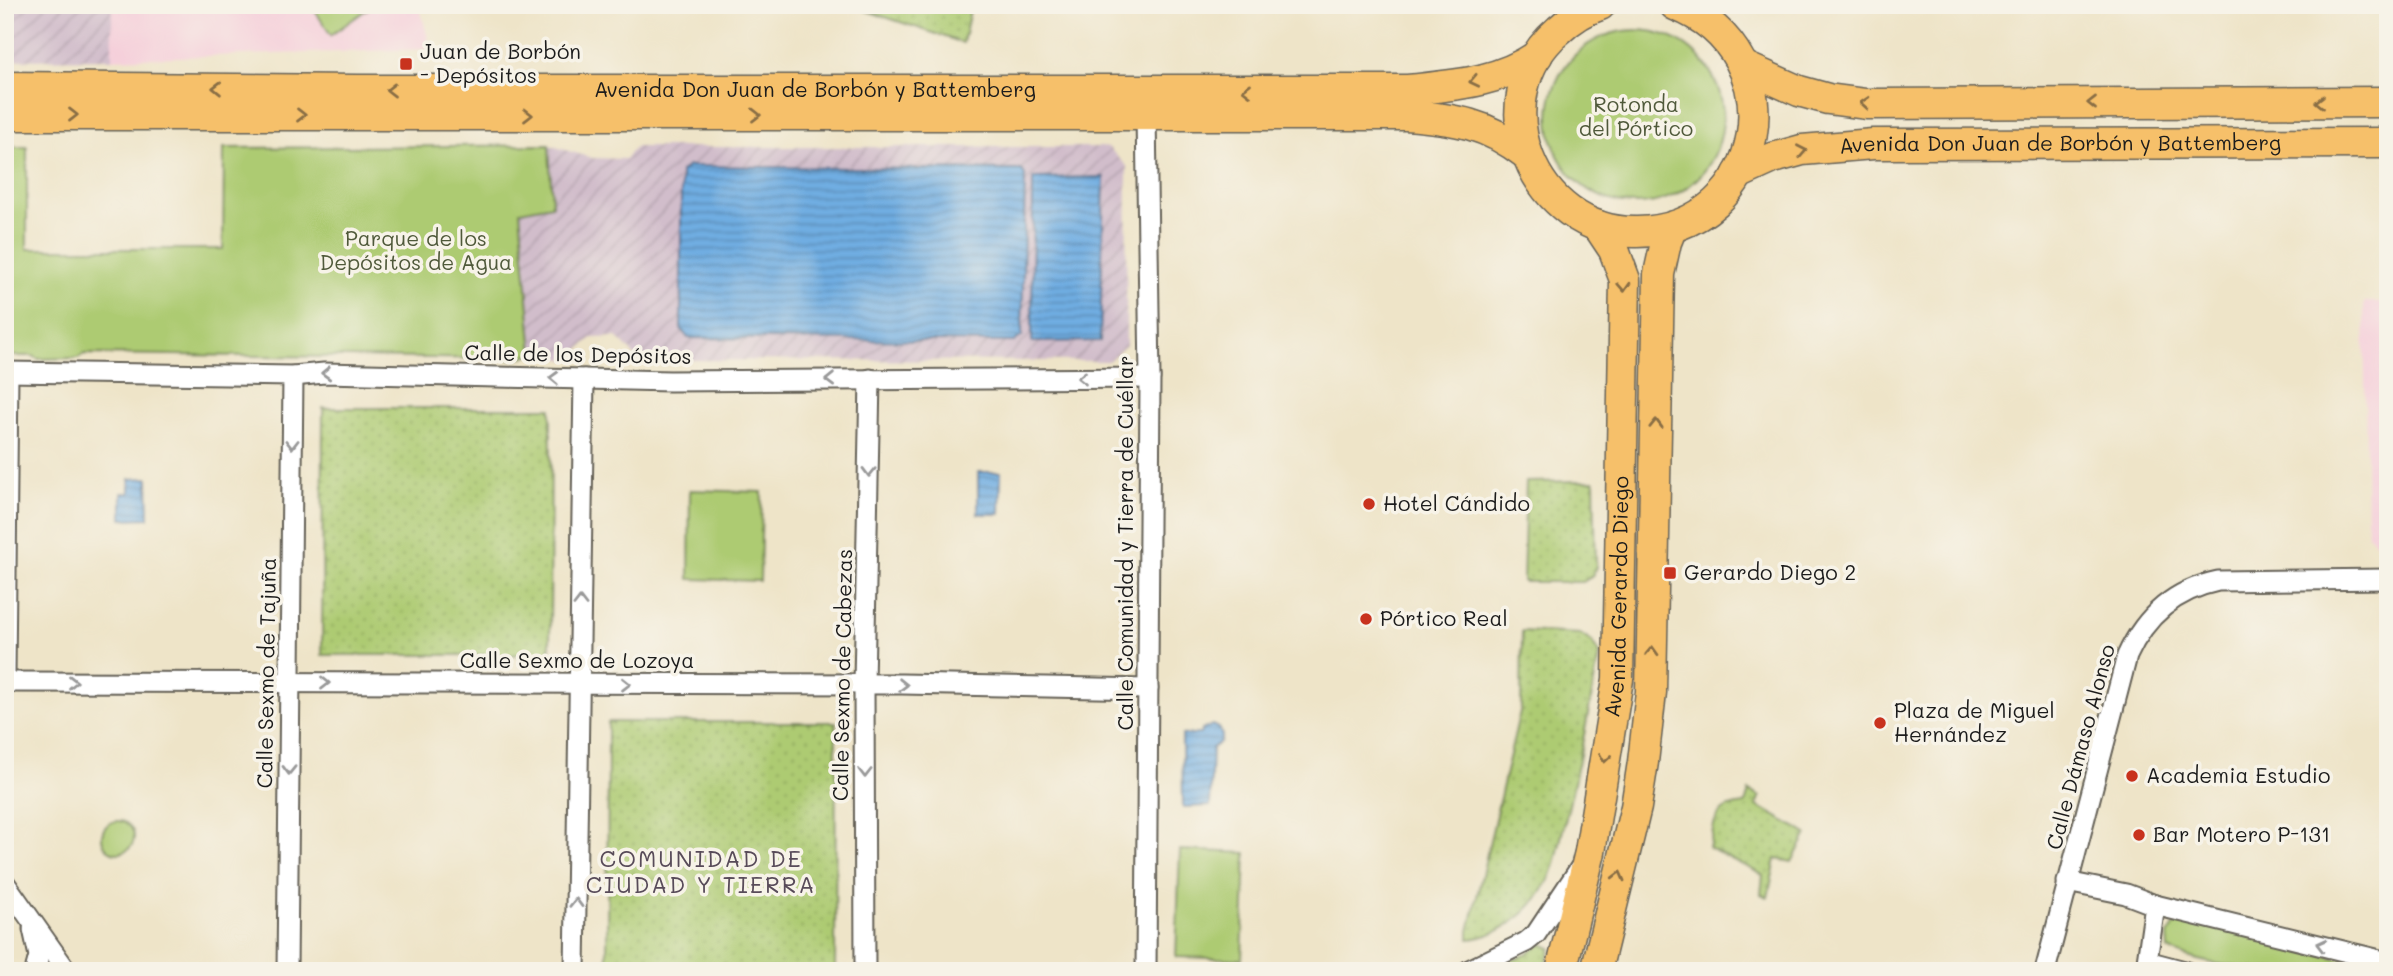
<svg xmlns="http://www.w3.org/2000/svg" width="2393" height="976" font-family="Mali,sans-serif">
	<defs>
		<pattern id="industrial-furrows" width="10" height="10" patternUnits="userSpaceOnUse" patternTransform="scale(1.75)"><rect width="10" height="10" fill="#d1bdcb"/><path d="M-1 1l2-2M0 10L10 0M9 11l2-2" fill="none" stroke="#b3a2ae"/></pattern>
		<pattern id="grass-dots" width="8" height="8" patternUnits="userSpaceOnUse" patternTransform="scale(1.75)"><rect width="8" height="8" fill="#adcb72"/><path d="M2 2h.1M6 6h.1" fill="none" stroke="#94ae62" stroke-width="1.8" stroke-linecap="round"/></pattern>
		<pattern id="water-rules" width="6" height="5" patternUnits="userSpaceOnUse" patternTransform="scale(1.75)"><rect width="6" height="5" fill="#70ade2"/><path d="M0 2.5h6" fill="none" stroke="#5b8cb6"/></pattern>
	</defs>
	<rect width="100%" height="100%" fill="#f7f3e8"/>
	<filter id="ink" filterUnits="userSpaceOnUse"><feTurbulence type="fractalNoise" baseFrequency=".0143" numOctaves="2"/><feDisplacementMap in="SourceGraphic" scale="14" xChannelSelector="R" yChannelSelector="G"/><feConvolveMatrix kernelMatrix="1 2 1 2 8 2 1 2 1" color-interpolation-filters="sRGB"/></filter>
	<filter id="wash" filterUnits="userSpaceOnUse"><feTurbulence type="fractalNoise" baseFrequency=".00686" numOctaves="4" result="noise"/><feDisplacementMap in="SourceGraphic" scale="28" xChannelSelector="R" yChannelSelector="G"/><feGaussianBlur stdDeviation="1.57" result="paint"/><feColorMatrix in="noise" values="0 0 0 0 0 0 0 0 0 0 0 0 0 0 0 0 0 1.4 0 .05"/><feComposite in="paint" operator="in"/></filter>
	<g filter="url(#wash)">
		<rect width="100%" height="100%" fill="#eee4c8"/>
		<g fill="#f5cfda">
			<path d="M 112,5 L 419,5 L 431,49 L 112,59 Z"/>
			<path d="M 2364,302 L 2388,302 L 2388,543 L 2376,543 L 2367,534 Z"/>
		</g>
		<g fill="url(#industrial-furrows)">
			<path d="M 5,5 L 112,5 L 112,59 L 5,60 Z"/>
			<path d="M 549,145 L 592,158 L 625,159 L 635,147 L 1108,147 L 1127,166 L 1126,345 L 1108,361 L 639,360 L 617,337 L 592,338 L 567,360 L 533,353 L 520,211 L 552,205 Z"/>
		</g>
		<g fill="url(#grass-dots)" stroke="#647447" stroke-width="2">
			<path d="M 849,5 L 971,5 L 963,43 Z"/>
			<path d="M 323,408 L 551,408 L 550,655 L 322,655 Z"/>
			<path d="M 1594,481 L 1596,567 L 1592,576 L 1583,582 L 1523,582 L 1526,482 Z"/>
			<path d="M 1522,631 L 1580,634 L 1592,642 L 1599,654 C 1589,712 1578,769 1564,826 C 1559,844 1557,865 1548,882 C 1531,911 1503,936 1469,939 L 1469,931 L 1521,707 Z"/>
			<path d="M 608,722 L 836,722 L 835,969 L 607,969 Z"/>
			<path d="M 1749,791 L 1760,797 L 1756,805 L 1807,834 L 1792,862 L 1776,859 L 1768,897 L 1761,894 L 1763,875 L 1709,848 C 1716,819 1712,807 1745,804 Z"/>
			<path d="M 1542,944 L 1551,948 L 1544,971 L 1506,971 L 1499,966 L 1521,957 Z"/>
		</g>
		<g fill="#adcb72" stroke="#647447" stroke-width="2">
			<path d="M 311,5 L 373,5 L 331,35 Z"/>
			<circle cx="1636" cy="117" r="87"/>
			<path d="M 549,145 L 552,205 L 520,211 L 533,353 L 517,359 L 84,354 L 78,358 L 38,359 L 33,356 L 5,356 L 5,147 L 27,147 L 27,249 L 223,249 L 224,148 Z"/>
			<path d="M 690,490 L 762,492 L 760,581 L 689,579 Z"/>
			<circle cx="118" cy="837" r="16"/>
			<path d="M 1180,850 L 1246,853 L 1242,959 L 1176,957 Z"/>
			<path d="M 2186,921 L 2388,971 C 2323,971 2226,976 2169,950 L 2168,935 L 2175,924 Z"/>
		</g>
		<g fill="url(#water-rules)" stroke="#46647f" stroke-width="2">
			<path d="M 688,166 L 1022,170 L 1025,175 L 1022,336 L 1014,342 L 688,338 L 681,329 L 681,172 Z"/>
			<path d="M 1104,177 L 1100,341 L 1032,342 L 1033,178 Z"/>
			<path d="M 978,472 L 1001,472 L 1000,514 L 978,514 Z"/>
			<path d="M 148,478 L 149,518 L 122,519 L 122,493 L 130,493 L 130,479 Z"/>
			<path d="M 1212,725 L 1218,728 L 1222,735 L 1220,742 L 1212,748 L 1210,806 L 1183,807 L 1182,735 L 1200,734 L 1202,730 Z"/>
		</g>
	</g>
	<g filter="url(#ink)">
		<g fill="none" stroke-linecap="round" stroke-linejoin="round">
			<defs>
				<g id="street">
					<path d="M 5,372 L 293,376 L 324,373 L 670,381 L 1150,378"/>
					<path d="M 5,677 L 8,372"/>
					<path d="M 5,682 L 902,684 L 1148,689"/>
					<path d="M 2067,882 L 2126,894 L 2155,905 L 2388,962"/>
					<path d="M 5,883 L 67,971"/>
					<path d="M 2155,905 L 2147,961 L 2185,971"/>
					<path d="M 33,929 L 39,956 L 35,971"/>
					<path d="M 1469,970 L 1526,942 L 1536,934 L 1580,868"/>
					<path d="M 287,971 L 293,376"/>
					<path d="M 575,971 L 584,379"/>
					<path d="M 865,971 L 864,684 L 870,379"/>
					<path d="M 1146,971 L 1150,378 L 1146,115"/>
					<path d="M 2045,971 L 2127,656 C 2145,616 2175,590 2218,581 L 2388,579"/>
				</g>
				<g id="primary">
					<path d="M 1600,5 C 1584,10 1571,19 1559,30 C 1479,98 1532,234 1637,232 C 1768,230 1799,53 1675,5"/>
					<path d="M 1743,66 L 1799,91 L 1828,99 L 1866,104 L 2388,102"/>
					<path id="s1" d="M 5,87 L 358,90 L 1408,90 C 1454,85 1497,83 1537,56"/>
					<path d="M 5,115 L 1406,115 C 1456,119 1486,123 1526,154"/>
					<path id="s2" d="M 1738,174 L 1773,158 L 1802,150 L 1873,144 L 2388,143"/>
					<path id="s3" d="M 1561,971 L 1590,852 L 1618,679 L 1625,280 L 1614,250 L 1598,226"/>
					<path d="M 1596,971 L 1636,807 L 1643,762 L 1651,692 L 1659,274 L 1666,242 L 1672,227"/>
				</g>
			</defs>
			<use href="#street" stroke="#666258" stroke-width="23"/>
			<use href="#primary" stroke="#666258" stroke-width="33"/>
			<use href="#street" stroke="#fff" stroke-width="19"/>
			<use href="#primary" stroke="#f6c06b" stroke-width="30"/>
		</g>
		<defs><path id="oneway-chevron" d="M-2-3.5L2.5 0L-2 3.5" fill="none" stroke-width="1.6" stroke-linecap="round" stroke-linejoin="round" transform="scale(1.75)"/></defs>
		<g stroke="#896e44">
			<use href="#oneway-chevron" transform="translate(1474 81) rotate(168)"/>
			<use href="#oneway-chevron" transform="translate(217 88) rotate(-179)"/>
			<use href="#oneway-chevron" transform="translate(391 90) rotate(180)"/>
			<use href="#oneway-chevron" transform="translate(1247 90) rotate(180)"/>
			<use href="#oneway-chevron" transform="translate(2320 102) rotate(180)"/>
			<use href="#oneway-chevron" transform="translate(1865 103) rotate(-176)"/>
			<use href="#oneway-chevron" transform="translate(2092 103) rotate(180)"/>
			<use href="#oneway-chevron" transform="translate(73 115)"/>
			<use href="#oneway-chevron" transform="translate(301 115)"/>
			<use href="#oneway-chevron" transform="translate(528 115)"/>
			<use href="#oneway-chevron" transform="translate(756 115)"/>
			<use href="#oneway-chevron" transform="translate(1802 151) rotate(-11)"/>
			<use href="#oneway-chevron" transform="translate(1624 287) rotate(87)"/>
			<use href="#oneway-chevron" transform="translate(1656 424) rotate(-89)"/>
			<use href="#oneway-chevron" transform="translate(1652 651) rotate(-88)"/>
			<use href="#oneway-chevron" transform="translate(1605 758) rotate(99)"/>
			<use href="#oneway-chevron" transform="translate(1619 876) rotate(-76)"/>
		</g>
		<g stroke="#999">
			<use href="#oneway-chevron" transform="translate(326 373) rotate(178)"/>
			<use href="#oneway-chevron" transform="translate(554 378) rotate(-178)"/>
			<use href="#oneway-chevron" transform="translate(1082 378) rotate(180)"/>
			<use href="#oneway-chevron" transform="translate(830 380) rotate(179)"/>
			<use href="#oneway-chevron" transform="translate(292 444) rotate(90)"/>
			<use href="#oneway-chevron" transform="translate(869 472) rotate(91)"/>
			<use href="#oneway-chevron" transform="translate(580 602) rotate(-90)"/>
			<use href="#oneway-chevron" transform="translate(73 682)"/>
			<use href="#oneway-chevron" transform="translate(325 683)"/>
			<use href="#oneway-chevron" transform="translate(626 684)"/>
			<use href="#oneway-chevron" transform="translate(903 685) rotate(1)"/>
			<use href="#oneway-chevron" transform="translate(289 770) rotate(91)"/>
			<use href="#oneway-chevron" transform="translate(865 773) rotate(90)"/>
			<use href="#oneway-chevron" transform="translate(576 903) rotate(-89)"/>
			<use href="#oneway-chevron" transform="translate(2321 945) rotate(-166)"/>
		</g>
	</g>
	<g fill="#c8321e" stroke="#f7f3e8" stroke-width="2.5">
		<rect x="399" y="57" width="14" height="14" rx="3.5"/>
		<circle cx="1369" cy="504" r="7"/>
		<rect x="1663" y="566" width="14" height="14" rx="3.5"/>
		<circle cx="1366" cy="619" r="7"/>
		<circle cx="1880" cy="723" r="7"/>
		<circle cx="2132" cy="776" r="7"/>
		<circle cx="2139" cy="835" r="7"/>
	</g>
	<g text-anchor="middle" stroke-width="7" stroke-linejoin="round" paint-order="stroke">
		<g font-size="21" fill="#1c1c1c" stroke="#f7f3e8" text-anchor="start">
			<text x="420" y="59">Juan de Borbón<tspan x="420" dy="24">- Depósitos</tspan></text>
			<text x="1383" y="511">Hotel Cándido</text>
			<text x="1684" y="580">Gerardo Diego 2</text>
			<text x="1380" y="626">Pórtico Real</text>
			<text x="1894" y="718">Plaza de Miguel<tspan x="1894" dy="24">Hernández</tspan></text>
			<text x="2146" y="783">Academia Estudio</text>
			<text x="2153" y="842">Bar Motero P-131</text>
		</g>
		<g font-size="21" fill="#1c1c1c" stroke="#f7f3e8">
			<text dy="7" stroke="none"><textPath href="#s1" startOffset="810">Avenida Don Juan de Borbón y Battemberg</textPath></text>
			<text dy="7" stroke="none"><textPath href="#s2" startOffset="327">Avenida Don Juan de Borbón y Battemberg</textPath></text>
			<text transform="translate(578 355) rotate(1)" y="7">Calle de los Depósitos</text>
			<text transform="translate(1126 543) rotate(-90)" y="7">Calle Comunidad y Tierra de Cuéllar</text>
			<text dy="7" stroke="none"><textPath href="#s3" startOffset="380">Avenida Gerardo Diego</textPath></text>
			<text x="577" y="668">Calle Sexmo de Lozoya</text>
			<text transform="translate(267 673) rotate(-89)" y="7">Calle Sexmo de Tajuña</text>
			<text transform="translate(843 675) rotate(-89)" y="7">Calle Sexmo de Cabezas</text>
			<text transform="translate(2081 747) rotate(-75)" y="7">Calle Dámaso Alonso</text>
		</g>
		<g font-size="21" fill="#4f593a" stroke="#f7f3e8">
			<text x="1636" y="112">Rotonda<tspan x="1636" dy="24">del Pórtico</tspan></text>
			<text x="416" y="246">Parque de los<tspan x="416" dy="24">Depósitos de Agua</tspan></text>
		</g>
		<g font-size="23" letter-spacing="2" fill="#584b59" stroke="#f7f3e8">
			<text x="701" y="867">COMUNIDAD DE<tspan x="701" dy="26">CIUDAD Y TIERRA</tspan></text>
		</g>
	</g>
	<rect width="2393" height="976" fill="none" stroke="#f7f3e8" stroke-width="28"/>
</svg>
